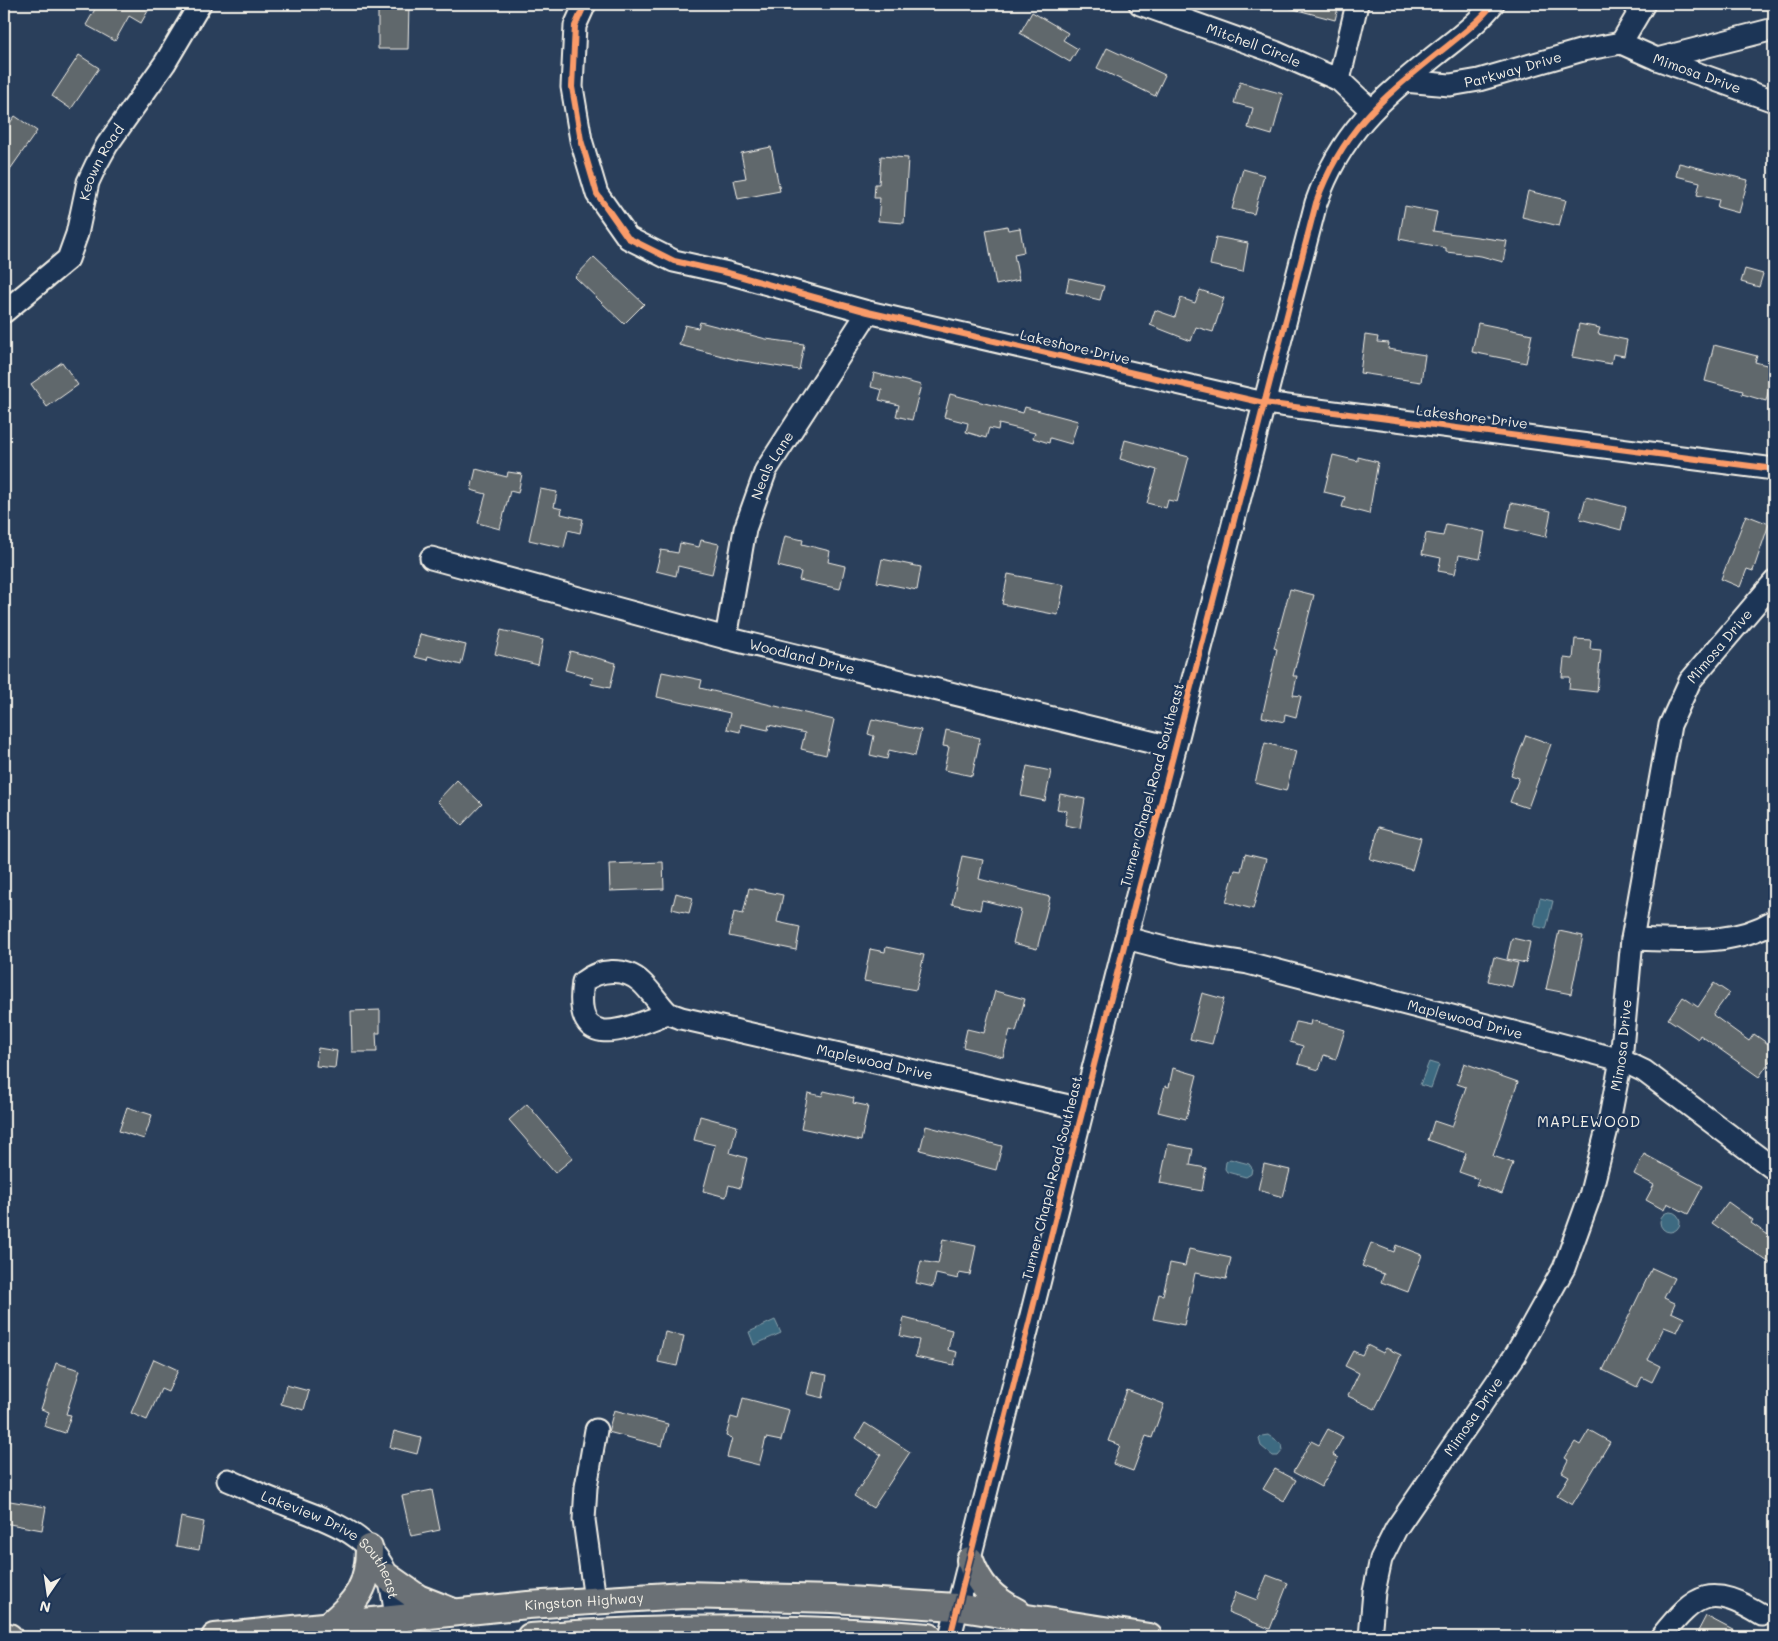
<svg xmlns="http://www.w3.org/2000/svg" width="1778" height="1641" font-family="Mali,sans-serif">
	<rect width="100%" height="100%" fill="#2a3f5b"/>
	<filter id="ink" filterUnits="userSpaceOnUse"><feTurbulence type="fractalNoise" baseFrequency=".02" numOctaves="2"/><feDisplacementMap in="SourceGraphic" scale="10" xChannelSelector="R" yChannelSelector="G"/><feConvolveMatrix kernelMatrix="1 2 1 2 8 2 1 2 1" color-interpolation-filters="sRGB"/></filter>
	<g filter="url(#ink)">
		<g fill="#3e6a81" stroke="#87a0aa">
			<path d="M 1540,898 L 1553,901 L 1546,929 L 1534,926 Z"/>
			<path d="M 1429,1062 L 1439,1065 L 1431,1088 L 1420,1085 Z"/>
			<path d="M 1230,1159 L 1249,1164 L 1252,1168 L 1251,1174 L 1246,1177 L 1227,1172 L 1225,1169 L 1226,1162 Z"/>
			<circle cx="1670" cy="1222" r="10"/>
			<path d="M 775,1320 L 781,1333 L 754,1345 L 749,1332 Z"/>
			<path d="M 1268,1435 L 1282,1445 L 1283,1450 L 1278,1456 L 1273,1456 L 1261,1446 L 1259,1439 L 1262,1436 Z"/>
		</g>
		<g fill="#60676c" stroke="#f4f1e8">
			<path d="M 98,4 L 152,4 L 141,23 L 129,16 L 115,41 L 86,25 Z"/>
			<path d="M 378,4 L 409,4 L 408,49 L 378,49 Z"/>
			<path d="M 1290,4 L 1339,4 L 1335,20 L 1290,8 Z"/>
			<path d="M 1032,12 L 1068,33 L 1063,40 L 1078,49 L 1070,62 L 1020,33 Z"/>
			<path d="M 1107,48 L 1165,75 L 1155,96 L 1097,68 Z"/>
			<path d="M 79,55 L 99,68 L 71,109 L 52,96 Z"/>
			<path d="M 1240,82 L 1283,94 L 1272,135 L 1248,128 L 1253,108 L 1234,103 Z"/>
			<path d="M 15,116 L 37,131 L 4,178 L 4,131 Z"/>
			<path d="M 771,147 L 780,191 L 738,199 L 734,180 L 746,178 L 741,153 Z"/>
			<path d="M 881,156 L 908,158 L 904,223 L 878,221 L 880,198 L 874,198 L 875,184 L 879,184 Z"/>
			<path d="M 1679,163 L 1748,180 L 1739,213 L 1717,207 L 1719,200 L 1697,195 L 1700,182 L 1676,176 Z"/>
			<path d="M 1243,169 L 1264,175 L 1254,214 L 1232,209 Z"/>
			<path d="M 1528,191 L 1566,200 L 1559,226 L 1522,217 Z"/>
			<path d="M 1405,206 L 1437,212 L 1433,231 L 1507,241 L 1503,262 L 1481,256 L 1446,252 L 1446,248 L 1399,239 Z"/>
			<path d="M 1007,226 L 1008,230 L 1020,228 L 1024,252 L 1014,254 L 1019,280 L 996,285 L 986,230 Z"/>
			<path d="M 1216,237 L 1248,243 L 1243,272 L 1210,265 Z"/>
			<path d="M 594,257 L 644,304 L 624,324 L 575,277 Z"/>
			<path d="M 1745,269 L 1763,274 L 1759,287 L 1741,282 Z"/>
			<path d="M 1069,278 L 1104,286 L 1100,300 L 1066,292 Z"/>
			<path d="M 1200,290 L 1224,298 L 1213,332 L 1196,327 L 1191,341 L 1150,325 L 1155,310 L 1175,317 L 1181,298 L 1195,303 Z"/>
			<path d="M 700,322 L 766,339 L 804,344 L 799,370 L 738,360 L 679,345 L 685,325 L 698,328 Z"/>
			<path d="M 1478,323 L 1532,334 L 1526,363 L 1472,352 Z"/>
			<path d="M 1579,324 L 1600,328 L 1598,334 L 1627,340 L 1624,356 L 1613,354 L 1611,364 L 1572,357 Z"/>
			<path d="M 1365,335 L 1378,337 L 1377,342 L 1389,343 L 1388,349 L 1425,355 L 1421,382 L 1360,373 Z"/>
			<path d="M 1714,345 L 1757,356 L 1755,362 L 1774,367 L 1766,401 L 1742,394 L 1743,391 L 1705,381 Z"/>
			<path d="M 62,362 L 78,385 L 47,407 L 31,384 Z"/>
			<path d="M 874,373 L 921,385 L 912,420 L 896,416 L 899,405 L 879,400 L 882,390 L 871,387 Z"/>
			<path d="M 950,394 L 1023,413 L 1025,407 L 1078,421 L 1071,444 L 1050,438 L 1049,443 L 1033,438 L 1035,433 L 999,424 L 998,430 L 989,428 L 986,438 L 966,432 L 968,423 L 944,417 Z"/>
			<path d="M 1125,440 L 1189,457 L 1177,502 L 1168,500 L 1166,508 L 1147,503 L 1157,470 L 1120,459 Z"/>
			<path d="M 1333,455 L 1358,461 L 1358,457 L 1378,462 L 1369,514 L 1342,507 L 1345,497 L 1324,492 Z"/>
			<path d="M 476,469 L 507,477 L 508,472 L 522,474 L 518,493 L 510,491 L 500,529 L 478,523 L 486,494 L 471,490 Z"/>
			<path d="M 540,489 L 557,492 L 554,507 L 562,509 L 561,514 L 583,519 L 580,533 L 568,530 L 564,548 L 529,540 Z"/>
			<path d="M 1586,497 L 1626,507 L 1621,530 L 1580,519 Z"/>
			<path d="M 1511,503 L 1551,511 L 1546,537 L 1506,528 Z"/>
			<path d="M 1746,515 L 1769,524 L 1753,571 L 1747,569 L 1740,587 L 1721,579 Z"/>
			<path d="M 1446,524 L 1485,532 L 1480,559 L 1459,555 L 1455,574 L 1438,571 L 1441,558 L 1422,554 L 1426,533 L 1443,536 Z"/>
			<path d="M 785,536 L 803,540 L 802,544 L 830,551 L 828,562 L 845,566 L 840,589 L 799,580 L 801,572 L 778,566 Z"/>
			<path d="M 701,540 L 719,544 L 712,574 L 678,566 L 676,576 L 656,571 L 661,550 L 678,553 L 680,543 L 699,547 Z"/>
			<path d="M 882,559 L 921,567 L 917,590 L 877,582 Z"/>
			<path d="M 1008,574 L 1064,585 L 1058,615 L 1002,604 Z"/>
			<path d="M 1290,589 L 1314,595 L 1293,676 L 1297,676 L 1293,695 L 1301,696 L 1296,717 L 1285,714 L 1284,722 L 1262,717 L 1277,649 L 1274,648 Z"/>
			<path d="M 501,630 L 543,640 L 538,665 L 495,654 Z"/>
			<path d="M 420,634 L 466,645 L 461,665 L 428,656 L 427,660 L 415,657 Z"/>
			<path d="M 1575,639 L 1591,640 L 1590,649 L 1601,650 L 1597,692 L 1569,689 L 1570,677 L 1562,677 L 1564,658 L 1573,659 Z"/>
			<path d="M 570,651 L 616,663 L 610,688 L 591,684 L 593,678 L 565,670 Z"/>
			<path d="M 662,672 L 702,680 L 700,688 L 834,720 L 826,755 L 801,749 L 805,733 L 769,725 L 768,730 L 741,724 L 740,732 L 727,729 L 730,713 L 657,697 Z"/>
			<path d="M 872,719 L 921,730 L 915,756 L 889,750 L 887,759 L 870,755 L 874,736 L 868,734 Z"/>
			<path d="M 946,730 L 980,738 L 972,776 L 944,770 L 949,747 L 943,746 Z"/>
			<path d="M 1526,735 L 1551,744 L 1528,808 L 1510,802 L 1519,778 L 1511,775 Z"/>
			<path d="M 1265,743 L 1296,751 L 1286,791 L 1255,783 Z"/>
			<path d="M 1027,766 L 1051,771 L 1045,801 L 1021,796 Z"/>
			<path d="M 457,780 L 482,804 L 462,825 L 437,801 Z"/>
			<path d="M 1060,794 L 1085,799 L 1080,828 L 1065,825 L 1067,811 L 1057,809 Z"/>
			<path d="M 1379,827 L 1421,838 L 1412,870 L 1370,859 Z"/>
			<path d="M 1245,854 L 1266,859 L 1253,909 L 1226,902 L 1235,870 L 1241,871 Z"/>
			<path d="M 962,856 L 983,860 L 979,879 L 1050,897 L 1037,949 L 1013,943 L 1021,910 L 982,900 L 980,910 L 952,904 Z"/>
			<path d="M 663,862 L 664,889 L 610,891 L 609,864 Z"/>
			<path d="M 749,888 L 783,895 L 777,922 L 800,927 L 796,950 L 729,936 L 734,912 L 743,914 Z"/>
			<path d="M 676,893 L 693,898 L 689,913 L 672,909 Z"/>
			<path d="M 1559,931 L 1583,936 L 1571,994 L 1546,989 Z"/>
			<path d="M 1512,938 L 1530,942 L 1526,963 L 1507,959 Z"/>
			<path d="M 886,947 L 924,955 L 916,990 L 864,981 L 870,949 L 885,952 Z"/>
			<path d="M 1494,957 L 1518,963 L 1512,987 L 1488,981 Z"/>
			<path d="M 1714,983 L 1729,993 L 1713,1015 L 1749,1041 L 1754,1034 L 1774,1048 L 1774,1055 L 1759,1077 L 1700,1035 L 1698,1039 L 1668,1019 L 1683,997 L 1698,1007 Z"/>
			<path d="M 995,991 L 1025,999 L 1016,1032 L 1010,1030 L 1003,1057 L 963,1047 L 967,1029 L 984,1033 Z"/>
			<path d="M 1202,993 L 1224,999 L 1212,1044 L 1190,1039 Z"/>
			<path d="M 380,1010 L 380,1033 L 376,1033 L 377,1052 L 352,1052 L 351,1011 Z"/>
			<path d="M 1311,1020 L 1345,1030 L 1336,1059 L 1324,1055 L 1319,1070 L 1298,1064 L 1303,1046 L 1290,1042 L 1296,1022 L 1310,1025 Z"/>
			<path d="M 318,1048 L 337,1051 L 335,1068 L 316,1066 Z"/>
			<path d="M 1464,1063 L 1518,1082 L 1493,1156 L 1513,1163 L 1502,1194 L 1476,1185 L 1479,1179 L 1459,1172 L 1466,1153 L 1428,1140 L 1434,1121 L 1452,1127 L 1466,1087 L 1457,1084 Z"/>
			<path d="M 1173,1068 L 1197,1075 L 1186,1119 L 1158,1112 L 1165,1086 L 1169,1087 Z"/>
			<path d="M 824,1091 L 854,1098 L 853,1103 L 868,1106 L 861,1141 L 801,1128 L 808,1093 L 822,1096 Z"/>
			<path d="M 527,1104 L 573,1158 L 555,1173 L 509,1120 Z"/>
			<path d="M 127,1107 L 152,1115 L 144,1139 L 119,1131 Z"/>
			<path d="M 700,1116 L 737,1126 L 730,1153 L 747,1158 L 740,1188 L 729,1185 L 726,1197 L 703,1191 L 715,1145 L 694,1140 Z"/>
			<path d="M 926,1126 L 1002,1146 L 996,1170 L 920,1150 Z"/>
			<path d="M 1168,1144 L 1193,1149 L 1190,1165 L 1206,1168 L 1202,1191 L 1160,1183 Z"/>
			<path d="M 1644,1154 L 1703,1186 L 1688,1214 L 1667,1203 L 1664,1210 L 1646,1200 L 1654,1185 L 1634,1174 Z"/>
			<path d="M 1264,1164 L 1290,1170 L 1283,1197 L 1258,1190 Z"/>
			<path d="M 1728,1202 L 1753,1220 L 1751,1223 L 1774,1239 L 1774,1266 L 1712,1223 Z"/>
			<path d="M 943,1239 L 976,1246 L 970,1275 L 959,1273 L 958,1279 L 936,1274 L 933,1287 L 916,1283 L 921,1261 L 938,1264 Z"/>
			<path d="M 1371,1243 L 1394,1252 L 1396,1245 L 1422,1255 L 1408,1292 L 1381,1282 L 1384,1274 L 1362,1266 Z"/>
			<path d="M 1189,1249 L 1231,1258 L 1226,1279 L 1195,1273 L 1184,1325 L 1153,1319 L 1159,1294 L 1163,1295 L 1170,1263 L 1185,1266 Z"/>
			<path d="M 1652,1268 L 1674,1278 L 1664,1298 L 1675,1303 L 1671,1312 L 1684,1318 L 1677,1332 L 1664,1327 L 1648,1360 L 1660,1366 L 1652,1382 L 1642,1377 L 1637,1387 L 1603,1370 Z"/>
			<path d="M 904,1318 L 952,1330 L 948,1350 L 957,1352 L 954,1365 L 915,1357 L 919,1340 L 900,1336 Z"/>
			<path d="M 665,1332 L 684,1336 L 677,1366 L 658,1362 Z"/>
			<path d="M 1367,1345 L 1383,1353 L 1386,1348 L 1401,1355 L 1375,1409 L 1348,1396 L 1359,1373 L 1345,1366 L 1353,1351 L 1362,1355 Z"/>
			<path d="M 154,1359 L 178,1370 L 168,1392 L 161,1389 L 147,1420 L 131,1413 Z"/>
			<path d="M 56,1363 L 80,1370 L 66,1414 L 71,1415 L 65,1433 L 44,1426 L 49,1412 L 41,1409 Z"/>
			<path d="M 812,1372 L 827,1375 L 823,1398 L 807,1394 Z"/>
			<path d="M 286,1385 L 309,1391 L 304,1410 L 281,1404 Z"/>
			<path d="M 1127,1390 L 1164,1404 L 1152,1438 L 1146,1436 L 1133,1471 L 1113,1464 L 1120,1445 L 1108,1441 Z"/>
			<path d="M 743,1398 L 789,1410 L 781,1441 L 766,1438 L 759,1465 L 727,1457 L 732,1438 L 726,1436 L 731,1417 L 738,1419 Z"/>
			<path d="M 614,1410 L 668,1424 L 662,1446 L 608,1432 Z"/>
			<path d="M 865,1423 L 910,1452 L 873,1508 L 854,1496 L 881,1455 L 856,1438 Z"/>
			<path d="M 1328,1429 L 1343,1437 L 1333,1455 L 1338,1458 L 1321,1487 L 1293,1472 L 1311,1441 L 1319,1445 Z"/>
			<path d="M 1589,1430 L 1610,1442 L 1572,1505 L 1557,1496 L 1569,1476 L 1562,1472 L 1568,1460 L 1565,1458 L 1575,1442 L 1580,1445 Z"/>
			<path d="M 394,1431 L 421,1438 L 417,1454 L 390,1447 Z"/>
			<path d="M 1275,1469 L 1296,1480 L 1284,1501 L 1263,1489 Z"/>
			<path d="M 432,1490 L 440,1530 L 411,1536 L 402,1496 Z"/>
			<path d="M 4,1500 L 46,1507 L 42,1530 L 4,1523 Z"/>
			<path d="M 181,1517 L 204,1522 L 199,1550 L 176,1546 Z"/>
			<path d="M 1267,1575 L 1288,1583 L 1270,1629 L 1228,1612 L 1236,1592 L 1257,1600 Z"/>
			<path d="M 1706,1616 L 1746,1637 L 1695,1637 Z"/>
		</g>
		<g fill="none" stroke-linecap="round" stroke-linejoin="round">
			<defs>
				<g id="minor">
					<path d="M 585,4 L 575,26 L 572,87 L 581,140 L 597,194 L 628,238 L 674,261 L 728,273 L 868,312 L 1264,403 L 1774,469"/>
					<path id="s1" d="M 1140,4 L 1275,52 L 1339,80 L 1371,110"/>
					<path id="s2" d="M 1621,43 L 1657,59 L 1774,101"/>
					<path d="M 1621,43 L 1644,4"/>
					<path d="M 1657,59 L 1774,29"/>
					<path d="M 1339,80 L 1357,4"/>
					<path id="s3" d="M 1404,81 L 1450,85 L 1479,80 L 1583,50 L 1621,43"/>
					<path id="s4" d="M 4,312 L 68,259 L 77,234 L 88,182 L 96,165 L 107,145 L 165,63 L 200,4"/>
					<path id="s5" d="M 431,558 L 726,638 L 1175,748"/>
					<path id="s6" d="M 726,638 L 745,529 L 766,470 L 868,312"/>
					<path id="s7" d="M 1126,938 L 1184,953 L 1248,963 L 1621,1060 L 1644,1071 L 1774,1169"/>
					<path d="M 1632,939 C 1679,940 1732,947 1774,921"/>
					<path id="s8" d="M 668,1013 C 628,1028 572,1056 583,982 C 599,969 625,967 641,982 C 651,991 658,1003 667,1012 C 670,1015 677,1016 681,1018 L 1082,1109"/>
					<path id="s9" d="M 228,1480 C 247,1488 265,1497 285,1504 C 326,1520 370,1532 388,1577 C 395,1595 395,1617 398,1637"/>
					<path d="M 595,1600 L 584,1520 L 586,1487 L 596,1430"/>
					<path d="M 950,1637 L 1126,938 L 1316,203 C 1341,132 1380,100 1436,55 C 1456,39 1477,24 1493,4"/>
					<path id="s10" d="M 1370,1637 L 1374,1592 L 1381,1559 L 1396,1529 L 1516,1354 L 1564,1268 L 1590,1196 L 1610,1117 L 1621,1060 L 1632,939 L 1670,725 L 1690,681 L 1774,582"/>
					<path d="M 1661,1637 C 1697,1592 1711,1584 1762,1615"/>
				</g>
				<g id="major">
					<path d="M 970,1560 C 979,1586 993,1599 1017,1612"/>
					<path d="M 388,1577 L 418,1598 L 451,1611"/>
					<path d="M 329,1625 C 357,1602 369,1585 369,1548"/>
					<path d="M 4,1636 L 9,1637"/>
					<path id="s11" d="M 215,1637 L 528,1605 L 684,1595 L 833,1599 L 956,1607 L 1149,1637"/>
					<path d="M 530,1637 C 663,1627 796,1626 929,1637"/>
				</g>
			</defs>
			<use href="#minor" stroke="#f4f1e8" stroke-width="25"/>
			<use href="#major" stroke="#f4f1e8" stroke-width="30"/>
			<use href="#minor" stroke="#1d3557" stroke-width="21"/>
			<use href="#major" stroke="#6b7074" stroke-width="26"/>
			<defs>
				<g id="cycleway">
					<path d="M 585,4 L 575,26 L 572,87 L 581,140 L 597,194 L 628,238 L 674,261 L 728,273 L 868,312 L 1264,403 L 1774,469"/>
					<path d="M 950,1637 L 1126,938 L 1316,203 C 1341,132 1380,100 1436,55 C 1456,39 1477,24 1493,4"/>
				</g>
			</defs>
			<use href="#cycleway" stroke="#1d3557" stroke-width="9"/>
			<use href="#cycleway" stroke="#fa9b69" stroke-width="6"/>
		</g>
	</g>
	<g text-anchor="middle" stroke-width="5" stroke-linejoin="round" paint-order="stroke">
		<g font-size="14" fill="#f4f1e8" stroke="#1d3557">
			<text dy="5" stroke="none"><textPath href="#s1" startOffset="121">Mitchell Circle</textPath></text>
			<text dy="5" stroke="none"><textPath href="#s3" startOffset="111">Parkway Drive</textPath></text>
			<text dy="5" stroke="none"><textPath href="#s2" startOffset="82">Mimosa Drive</textPath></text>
			<text dy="5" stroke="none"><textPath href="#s4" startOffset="186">Keown Road</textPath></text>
			<text transform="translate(1075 347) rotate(13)" y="5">Lakeshore Drive</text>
			<text transform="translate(1472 417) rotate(7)" y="5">Lakeshore Drive</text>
			<text dy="5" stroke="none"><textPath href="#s6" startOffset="180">Neals Lane</textPath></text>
			<text dy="5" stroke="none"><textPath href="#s10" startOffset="1072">Mimosa Drive</textPath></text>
			<text dy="5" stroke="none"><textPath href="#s5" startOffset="384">Woodland Drive</textPath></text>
			<text transform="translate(1152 785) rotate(-75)" y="5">Turner Chapel Road Southeast</text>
			<text dy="5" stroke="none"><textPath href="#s7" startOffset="349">Maplewood Drive</textPath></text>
			<text dy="5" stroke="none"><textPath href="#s10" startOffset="654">Mimosa Drive</textPath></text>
			<text dy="5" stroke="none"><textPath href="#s8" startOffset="444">Maplewood Drive</textPath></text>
			<text transform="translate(1052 1178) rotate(-76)" y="5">Turner Chapel Road Southeast</text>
			<text dy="5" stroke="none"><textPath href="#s10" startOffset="249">Mimosa Drive</textPath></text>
			<text dy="5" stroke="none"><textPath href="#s9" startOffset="126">Lakeview Drive Southeast</textPath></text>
			<text dy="5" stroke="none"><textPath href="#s11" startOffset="371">Kingston Highway</textPath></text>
		</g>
		<g font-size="15" letter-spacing="1" fill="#f4f1e8" stroke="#1d3557">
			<text x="1589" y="1127">MAPLEWOOD</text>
		</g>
	</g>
	<rect width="1778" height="1641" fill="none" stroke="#1d3557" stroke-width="20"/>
	<rect x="10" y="10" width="1758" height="1621" fill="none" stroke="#f4f1e8" stroke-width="2" filter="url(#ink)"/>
	<g transform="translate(48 1594) rotate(193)" stroke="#1d3557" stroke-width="4" paint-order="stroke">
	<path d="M0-4L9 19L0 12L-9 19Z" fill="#f4f1e8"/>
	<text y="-8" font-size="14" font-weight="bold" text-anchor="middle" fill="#f4f1e8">N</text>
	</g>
</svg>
